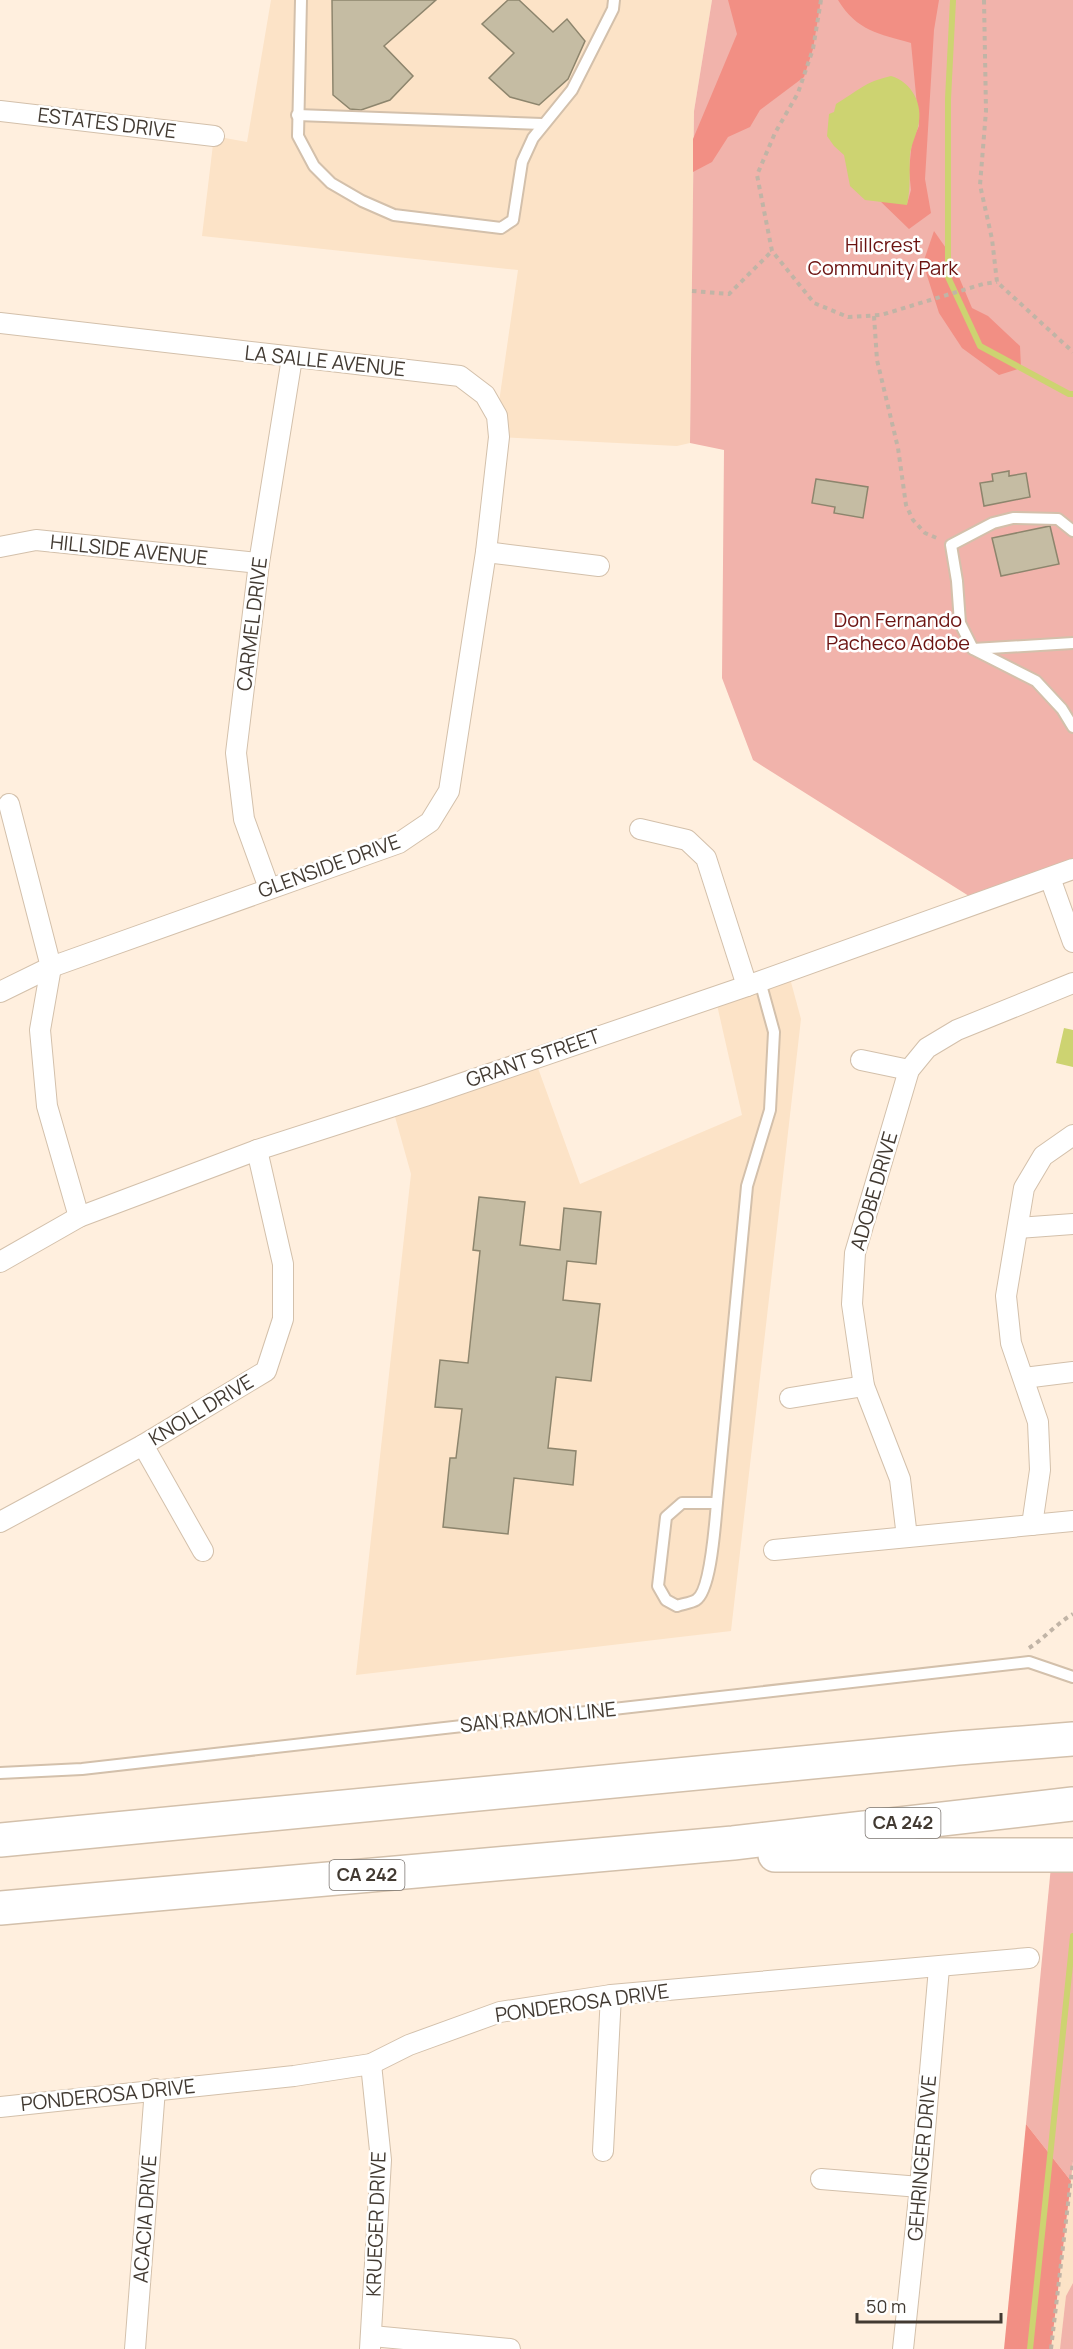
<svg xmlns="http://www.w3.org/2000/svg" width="1073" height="2349" font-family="Manrope,sans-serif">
	<rect width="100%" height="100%" fill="#ffefde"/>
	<g fill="#fce3c7">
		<path d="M 271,0 L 712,0 L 694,111 L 690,443 L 677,446 L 499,437 L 497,416 L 518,270 L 202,236 L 214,136 L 247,142 Z"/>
		<path d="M 788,971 L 801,1019 L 731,1631 L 356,1675 L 411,1174 L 392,1106 L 534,1057 L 580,1184 L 742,1115 L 715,996 Z"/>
		<path d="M 1073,2161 L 1073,2349 L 1051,2349 L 1071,2181 Z"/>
	</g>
	<g fill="#f1b3ab">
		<path d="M 712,0 L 1073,0 L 1073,869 L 980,903 L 753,760 L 722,678 L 724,450 L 690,443 L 694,111 Z"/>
		<path d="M 1073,1855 L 1073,2161 L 1071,2181 L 1026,2124 L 1052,1856 Z"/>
		<path d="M 1073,2283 L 1073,2349 L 1060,2349 L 1066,2296 Z"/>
	</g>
	<g fill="#f28f84">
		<path d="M 728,0 L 821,0 L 813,49 L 804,77 L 760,110 L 750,127 L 728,137 L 712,162 L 693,172 L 693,139 L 737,34 Z"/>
		<path d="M 838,0 L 939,0 L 934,30 L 925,179 L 931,213 L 909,229 L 879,200 L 907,204 L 911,190 L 909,170 L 912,141 L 919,126 L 911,43 C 879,34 857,31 838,0 Z"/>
		<path d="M 934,231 L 948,251 L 972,308 L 988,316 L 1020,346 L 1021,368 L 999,375 L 962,348 L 939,313 L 923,263 Z"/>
		<path d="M 1026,2124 L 1071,2181 L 1051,2349 L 1004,2349 Z"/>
	</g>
	<g fill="#cdd371">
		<path d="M 891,76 C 912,82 924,105 918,127 C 915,138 912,143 910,154 C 909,171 911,188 907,205 L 865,200 L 850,186 L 844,155 L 834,146 L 827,136 L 829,114 L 834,112 L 836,104 C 858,91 864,82 891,76 Z"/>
		<path d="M 1064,1028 L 1073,1030 L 1073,1067 L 1056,1063 Z"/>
	</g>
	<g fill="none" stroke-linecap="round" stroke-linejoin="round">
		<g stroke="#cdd371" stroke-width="6">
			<path d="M 953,0 L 948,99 L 948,277 L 980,346 L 1069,394 L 1073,394"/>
			<path d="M 1030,2349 L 1073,1936"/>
		</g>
	</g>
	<g fill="#c5bca3" stroke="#8d856d" stroke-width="1.5">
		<path d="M 332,0 L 436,0 L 384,46 L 413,76 L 390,100 L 361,110 L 350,109 L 333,95 Z"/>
		<path d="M 508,0 L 519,0 L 553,32 L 567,19 L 585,41 L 568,79 L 539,105 L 510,97 L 489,78 L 514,53 L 482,24 Z"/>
		<path d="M 1009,471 L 1009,476 L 1026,473 L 1030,497 L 984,506 L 980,483 L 993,481 L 992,474 Z"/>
		<path d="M 816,479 L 868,487 L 863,518 L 834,513 L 835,507 L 812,503 Z"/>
		<path d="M 1050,526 L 1059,564 L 1001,576 L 992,538 Z"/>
		<path d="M 479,1197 L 525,1202 L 520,1245 L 560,1250 L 564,1208 L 601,1212 L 596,1264 L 567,1261 L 563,1300 L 600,1304 L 591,1381 L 556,1377 L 548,1448 L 576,1451 L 573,1485 L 514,1478 L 508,1534 L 443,1527 L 450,1458 L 456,1458 L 462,1409 L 435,1407 L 440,1360 L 468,1363 L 480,1251 L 473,1250 Z"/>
	</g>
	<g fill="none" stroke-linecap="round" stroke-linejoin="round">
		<defs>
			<g id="lane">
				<path d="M 301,0 L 298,136 L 314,166 L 331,183 L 362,201 L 394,215 L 501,228 L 513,220 L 522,162 L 533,138 L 572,90 L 613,9 L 614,0"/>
				<path d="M 297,115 L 542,124"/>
				<path d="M 1073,643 L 973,649 L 1036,681 L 1062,709 L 1073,727"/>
				<path d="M 973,649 L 960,623 L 957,581 L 951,545 L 993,523 L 1013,518 L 1058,519 L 1073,531"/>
				<path d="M 717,1503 L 682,1503 L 666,1517 L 658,1586 L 666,1600 L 677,1606 C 682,1604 691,1603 696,1600 C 711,1591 715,1523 717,1503 L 747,1186 L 770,1110 L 774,1032 L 760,981"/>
				<path d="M 0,1773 L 82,1769 L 1029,1662 L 1073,1677"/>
			</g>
			<g id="street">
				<path d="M 0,111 L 214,136"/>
				<path d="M 0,323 L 460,376 L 485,395 L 497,416 L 499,437 L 486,552 L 449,791 L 430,822 L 399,843 L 51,967 L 0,992"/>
				<path d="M 0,547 L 36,540 L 259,563"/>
				<path d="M 486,552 L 599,566"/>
				<path d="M 9,804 L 51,967 L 40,1030 L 47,1106 L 79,1217"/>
				<path d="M 640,829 L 687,840 L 706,858 L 747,986"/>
				<path d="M 1050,878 L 1073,942"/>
				<path d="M 269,888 L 244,819 L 236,753 L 259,563 L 292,358"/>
				<path d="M 861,1060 L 909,1070"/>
				<path d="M 1018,1228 L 1073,1224"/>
				<path d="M 0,1262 L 79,1217 L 257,1150 L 425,1096 L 747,986 L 1073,869"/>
				<path d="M 1024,1378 L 1073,1372"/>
				<path d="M 790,1398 L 864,1386"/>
				<path d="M 143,1445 L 203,1551"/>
				<path d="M 0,1522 L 143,1445 L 266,1371 L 283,1319 L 283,1264 L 257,1150"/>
				<path d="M 1032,1525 L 1040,1470 L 1038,1422 L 1011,1343 L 1006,1296 L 1024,1188 L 1043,1156 L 1073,1135"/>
				<path d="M 907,1537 L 900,1479 L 864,1386 L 852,1304 L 855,1253 L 909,1070 L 927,1048 L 957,1030 L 1073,983"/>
				<path d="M 774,1550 L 1073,1521"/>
				<path d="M 0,2107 L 294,2076 L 371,2064 L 409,2045 L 500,2012 L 611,1995 L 1029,1958"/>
				<path d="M 603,2151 L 611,1995"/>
				<path d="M 821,2179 L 920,2187"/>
				<path d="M 372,2336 L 510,2349"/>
				<path d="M 135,2349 L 155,2089"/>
				<path d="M 370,2349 L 381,2160 L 371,2064"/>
				<path d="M 903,2349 L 920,2187 L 939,1968"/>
			</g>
			<g id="highway">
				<path d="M 0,1840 L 958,1748 L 1073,1739"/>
				<path d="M 775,1855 L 1073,1855"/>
				<path d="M 0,1908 L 733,1843 L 1073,1804"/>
			</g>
		</defs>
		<use href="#lane" stroke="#d3c0ab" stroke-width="14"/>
		<use href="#street" stroke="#d3c0ab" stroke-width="22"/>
		<use href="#highway" stroke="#d3c0ab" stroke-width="36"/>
		<g stroke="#c1b4a6" stroke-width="4" stroke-dasharray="4.5 4.5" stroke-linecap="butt">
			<path d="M 821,0 L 813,49 L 798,93 L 775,133 L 757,175 L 772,251 L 814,303 L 848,317 L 881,315 L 983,284 L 997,282"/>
			<path d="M 984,0 L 986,111 L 980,185 L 992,239 L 997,282 L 1073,352"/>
			<path d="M 692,291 L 729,294 L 772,251"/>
			<path d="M 874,316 L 877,360 L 898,448 L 906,505 L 913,520 L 925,533 L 939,539"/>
			<path d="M 1029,1648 C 1045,1638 1057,1623 1073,1614"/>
			<path d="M 1051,2349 L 1073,2161"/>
		</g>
		<use href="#lane" stroke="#fff" stroke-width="10"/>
		<use href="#street" stroke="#fff" stroke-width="20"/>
		<use href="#highway" stroke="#fff" stroke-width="33"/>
	</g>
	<g text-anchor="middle" stroke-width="5" stroke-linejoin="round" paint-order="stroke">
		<g fill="#fff" stroke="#7b7570" stroke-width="1.5">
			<rect x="865.5" y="1808" width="75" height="30" rx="4.5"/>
			<rect x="329.5" y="1860" width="75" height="30" rx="4.5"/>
		</g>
		<g font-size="18" font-weight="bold" fill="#423a32">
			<text x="903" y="1829">CA 242</text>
			<text x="367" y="1881">CA 242</text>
		</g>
		<g font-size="20" fill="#423a32" stroke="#fff">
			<text transform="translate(107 123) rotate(7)" y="7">ESTATES DRIVE</text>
			<text transform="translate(325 361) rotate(6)" y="7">LA SALLE AVENUE</text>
			<text transform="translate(129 550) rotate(6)" y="7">HILLSIDE AVENUE</text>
			<text transform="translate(252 624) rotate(-83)" y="7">CARMEL DRIVE</text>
			<text transform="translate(329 866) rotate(-20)" y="7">GLENSIDE DRIVE</text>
			<text transform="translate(533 1058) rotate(-19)" y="7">GRANT STREET</text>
			<text transform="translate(874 1191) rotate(-74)" y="7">ADOBE DRIVE</text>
			<text transform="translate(201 1410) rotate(-31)" y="7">KNOLL DRIVE</text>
			<text transform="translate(538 1717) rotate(-6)" y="7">SAN RAMON LINE</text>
			<text transform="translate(582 2003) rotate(-8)" y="7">PONDEROSA DRIVE</text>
			<text transform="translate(108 2095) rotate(-6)" y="7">PONDEROSA DRIVE</text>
			<text transform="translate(922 2158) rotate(-85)" y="7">GEHRINGER DRIVE</text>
			<text transform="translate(145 2219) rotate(-86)" y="7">ACACIA DRIVE</text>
			<text transform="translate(376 2224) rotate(-88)" y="7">KRUEGER DRIVE</text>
		</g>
		<g font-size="20" fill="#6b1311" stroke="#fff">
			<text x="883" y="252">Hillcrest<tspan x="883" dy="23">Community Park</tspan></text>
			<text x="898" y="627">Don Fernando<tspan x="898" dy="23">Pacheco Adobe</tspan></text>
		</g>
	</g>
	<path d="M857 2313v9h144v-9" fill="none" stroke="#423a32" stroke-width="3"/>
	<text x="866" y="2313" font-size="18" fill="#423a32" stroke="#ffffff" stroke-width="4.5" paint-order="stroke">50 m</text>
</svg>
